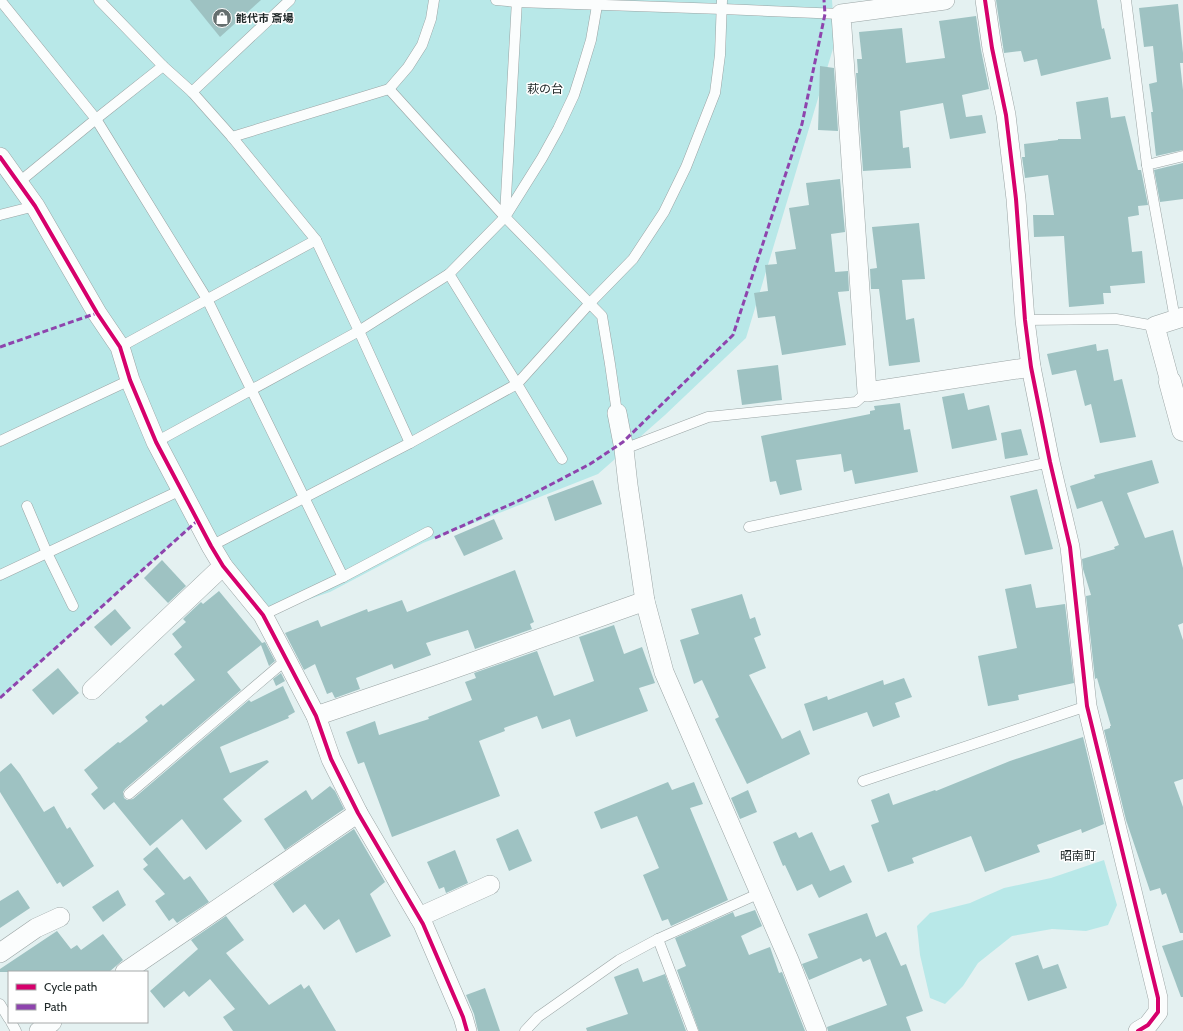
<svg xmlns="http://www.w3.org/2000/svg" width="1183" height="1031" font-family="Cabin,'Noto Sans JP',sans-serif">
	<rect width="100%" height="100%" fill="#e4f1f1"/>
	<g fill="#b8e8e8">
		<path d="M 0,0 L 832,0 L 835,42 L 746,338 L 665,415 L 598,474 L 423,543 L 330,592 L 263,615 L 197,521 L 0,698 Z"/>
		<path d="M 1104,860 L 1117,905 L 1108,925 L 1086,931 L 1052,929 L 1012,936 L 978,963 L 963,986 L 945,1004 L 930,998 L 920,955 L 917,926 L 930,913 L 970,903 L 1004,888 L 1051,878 Z"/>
	</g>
	<g fill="#9ec2c2">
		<path d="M 190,0 L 261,0 L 220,37 Z"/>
		<path d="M 996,0 L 1097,0 L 1102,29 L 1104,28 L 1111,59 L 1041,76 L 1037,59 L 1024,62 L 1021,51 L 1004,53 Z"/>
		<path d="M 1178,4 L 1183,53 L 1183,63 L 1180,63 L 1183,90 L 1183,150 L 1156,156 L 1151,112 L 1153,112 L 1149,84 L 1157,82 L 1153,46 L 1144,47 L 1139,8 Z"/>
		<path d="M 976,16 L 981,50 L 989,89 L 962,95 L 966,117 L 982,115 L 986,133 L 950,139 L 943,103 L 900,111 L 903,148 L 909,147 L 911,168 L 863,171 L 856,73 L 858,73 L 857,59 L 862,59 L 859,32 L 902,28 L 906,63 L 945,58 L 939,21 Z"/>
		<path d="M 820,66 L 834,68 L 838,131 L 818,130 Z"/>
		<path d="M 1108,97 L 1111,118 L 1125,116 L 1138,170 L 1141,170 L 1148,205 L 1138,206 L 1139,215 L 1128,217 L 1132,252 L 1142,251 L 1145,283 L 1110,286 L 1111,293 L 1103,293 L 1104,304 L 1069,307 L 1064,236 L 1034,237 L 1033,215 L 1054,215 L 1048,175 L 1025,178 L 1022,157 L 1025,157 L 1024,144 L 1058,140 L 1058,139 L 1081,139 L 1076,102 Z"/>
		<path d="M 1183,163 L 1183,199 L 1160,202 L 1154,170 Z"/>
		<path d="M 840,179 L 845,232 L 831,234 L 835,272 L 848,271 L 849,291 L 838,292 L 846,345 L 782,355 L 775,316 L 758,318 L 754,293 L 768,291 L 765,265 L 777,264 L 775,252 L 796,249 L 789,208 L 809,205 L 806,183 Z"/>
		<path d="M 919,223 L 925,279 L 902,280 L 906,320 L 914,318 L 920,362 L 889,366 L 879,289 L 871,289 L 870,269 L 877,268 L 872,227 Z"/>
		<path d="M 1096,344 L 1097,351 L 1108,349 L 1114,381 L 1122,379 L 1136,437 L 1100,443 L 1091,404 L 1085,406 L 1076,370 L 1052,375 L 1047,354 Z"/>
		<path d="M 778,365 L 782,400 L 742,405 L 737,370 Z"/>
		<path d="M 964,393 L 968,410 L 989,405 L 997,440 L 952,449 L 942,397 Z"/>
		<path d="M 900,403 L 904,430 L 910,429 L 918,472 L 855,484 L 852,470 L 844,472 L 841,454 L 796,460 L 802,490 L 780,495 L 776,481 L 770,482 L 761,436 L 870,414 L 870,411 L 875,410 L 874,406 Z"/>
		<path d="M 1021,429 L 1028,455 L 1005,459 L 1001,433 Z"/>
		<path d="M 1152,460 L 1159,483 L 1127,493 L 1145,538 L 1173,530 L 1183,568 L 1183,623 L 1178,625 L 1183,640 L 1183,779 L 1174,782 L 1183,807 L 1183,933 L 1180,933 L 1166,893 L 1162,895 L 1160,888 L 1150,891 L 1126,820 L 1104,730 L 1110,728 L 1110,726 L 1111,726 L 1097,678 L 1095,679 L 1086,596 L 1091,595 L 1083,569 L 1082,559 L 1115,549 L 1114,547 L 1119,545 L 1102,501 L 1077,509 L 1070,486 L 1095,478 L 1094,475 Z"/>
		<path d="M 593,480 L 602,504 L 555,521 L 547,497 Z"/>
		<path d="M 1037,489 L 1053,549 L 1025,555 L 1010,496 Z"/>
		<path d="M 494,519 L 503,539 L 464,556 L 454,536 Z"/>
		<path d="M 162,560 L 186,586 L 168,603 L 144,578 Z"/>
		<path d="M 515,570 L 534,622 L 530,624 L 532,629 L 475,649 L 468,630 L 426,643 L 431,655 L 394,669 L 392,664 L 356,678 L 360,689 L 335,698 L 332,692 L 327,694 L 315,664 L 304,670 L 285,633 L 318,620 L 321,627 L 367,609 L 368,612 L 402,600 L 407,612 Z"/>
		<path d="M 1031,584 L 1036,608 L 1065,604 L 1074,683 L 1018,695 L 1019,700 L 988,706 L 978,656 L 1017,648 L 1005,589 Z"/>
		<path d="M 219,591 L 262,643 L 265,642 L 275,661 L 269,666 L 261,645 L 227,672 L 241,690 L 125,789 L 123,792 L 124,798 L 127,800 L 133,799 L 249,700 L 251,702 L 283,686 L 295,712 L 288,716 L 289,718 L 220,747 L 230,773 L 267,760 L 269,762 L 223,799 L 242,821 L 206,850 L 182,819 L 150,846 L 114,802 L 104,810 L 91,794 L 98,788 L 84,770 L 118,742 L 120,743 L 148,721 L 145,717 L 161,704 L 163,706 L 195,680 L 174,654 L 182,647 L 172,634 L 186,622 L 183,619 L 201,602 L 203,604 Z"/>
		<path d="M 742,594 L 750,619 L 755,617 L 761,635 L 754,638 L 766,668 L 749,675 L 782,739 L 800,730 L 810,754 L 747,784 L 715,719 L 719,717 L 702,680 L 694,684 L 680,640 L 699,634 L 691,609 Z"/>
		<path d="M 115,609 L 131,628 L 111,646 L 94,627 Z"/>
		<path d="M 614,625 L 624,654 L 642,647 L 655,683 L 639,688 L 648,711 L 576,737 L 570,719 L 542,729 L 537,716 L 504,728 L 505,731 L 479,741 L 500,796 L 392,837 L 364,762 L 358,764 L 346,732 L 375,721 L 379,735 L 429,719 L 428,717 L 472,700 L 465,682 L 476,678 L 474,673 L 537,651 L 554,696 L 594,681 L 579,637 Z"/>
		<path d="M 58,668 L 79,693 L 53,715 L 32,690 Z"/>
		<path d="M 281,673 L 285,681 L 276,686 L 273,679 Z"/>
		<path d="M 904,678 L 912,697 L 895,703 L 900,717 L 873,727 L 867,712 L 813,731 L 804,704 L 827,696 L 828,700 L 883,680 L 884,685 Z"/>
		<path d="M 1083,737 L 1104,824 L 1082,833 L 1081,829 L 1037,845 L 1040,852 L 985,872 L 971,836 L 912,858 L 914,863 L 888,872 L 871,825 L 879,822 L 871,800 L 889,793 L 893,805 L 935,790 L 936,791 L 1010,761 Z"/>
		<path d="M 11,763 L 20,774 L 44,812 L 54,806 L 67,829 L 70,827 L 94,866 L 63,887 L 60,882 L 57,884 L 0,792 L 0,772 Z"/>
		<path d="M 668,782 L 672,790 L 694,782 L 703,804 L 690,808 L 728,900 L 671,926 L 668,919 L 662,921 L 643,875 L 659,868 L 637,816 L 601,829 L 594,812 Z"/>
		<path d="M 330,786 L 335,791 L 344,809 L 285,850 L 264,819 L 306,790 L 312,800 Z"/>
		<path d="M 748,790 L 757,812 L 740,819 L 731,798 Z"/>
		<path d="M 354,829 L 385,882 L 370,894 L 391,936 L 356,953 L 339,919 L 324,930 L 305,904 L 293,913 L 273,884 Z"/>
		<path d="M 518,829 L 532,861 L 509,871 L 496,839 Z"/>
		<path d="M 796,832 L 799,838 L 812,832 L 830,871 L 844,865 L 852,882 L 819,898 L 812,884 L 797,891 L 785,865 L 783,866 L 773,842 Z"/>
		<path d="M 157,847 L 184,880 L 190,876 L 209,902 L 177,923 L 173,918 L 169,921 L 155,901 L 165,894 L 143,869 L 148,865 L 143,859 Z"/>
		<path d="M 455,850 L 468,883 L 446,893 L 444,887 L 439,889 L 427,862 Z"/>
		<path d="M 18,890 L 30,908 L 0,928 L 0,901 Z"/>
		<path d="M 118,890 L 126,905 L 103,922 L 92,907 Z"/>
		<path d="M 755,910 L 762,926 L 741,936 L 749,955 L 770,947 L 779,973 L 782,972 L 805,1031 L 699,1031 L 677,970 L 686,966 L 675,938 L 733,912 L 735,917 Z"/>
		<path d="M 867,913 L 876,937 L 886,932 L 901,966 L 906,964 L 923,1011 L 906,1017 L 911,1031 L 828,1031 L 827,1027 L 887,1005 L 870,959 L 863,962 L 861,958 L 809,980 L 802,964 L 818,958 L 808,934 Z"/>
		<path d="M 226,916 L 244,940 L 226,953 L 269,1005 L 301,984 L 304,989 L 309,985 L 336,1031 L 233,1031 L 223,1017 L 235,1009 L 210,979 L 189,997 L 184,991 L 164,1008 L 150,991 L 198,949 L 191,940 Z"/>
		<path d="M 57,931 L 71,949 L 77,945 L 81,950 L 103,934 L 123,960 L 109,972 L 0,972 L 0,969 Z"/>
		<path d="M 1183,940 L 1183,997 L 1181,997 L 1162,946 Z"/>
		<path d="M 1038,955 L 1043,969 L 1058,964 L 1067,988 L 1028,1001 L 1015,963 Z"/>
		<path d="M 638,968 L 643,982 L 665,974 L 686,1031 L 587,1031 L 586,1028 L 628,1014 L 614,977 Z"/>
		<path d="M 485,988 L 500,1031 L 478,1031 L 474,1014 L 466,995 Z"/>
	</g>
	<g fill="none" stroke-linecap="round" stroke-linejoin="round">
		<defs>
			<g id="service">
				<path d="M 0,0 L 96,119 L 207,299 L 343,577 L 428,532"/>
				<path d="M 99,0 L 163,66 L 192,92 L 232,137 L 316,240 L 359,331 L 410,443"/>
				<path d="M 496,0 L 517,2 L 723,9 L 841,14"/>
				<path d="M 1126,0 L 1147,165 L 1175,319"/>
				<path d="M 389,89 L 505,217 L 602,316 L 610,364 L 617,413"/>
				<path d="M 192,92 L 290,0"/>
				<path d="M 232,137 L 389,89 L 408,67 L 422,45 L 431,19 L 434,0"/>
				<path d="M 1147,165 L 1183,156"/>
				<path d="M 18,183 L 96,119 L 163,66"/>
				<path d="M 0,215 L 35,206"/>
				<path d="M 505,215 L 517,0"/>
				<path d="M 449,274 L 517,384 L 562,459"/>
				<path d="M 1025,320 L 1116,319 L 1155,326"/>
				<path d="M 120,347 L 316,240"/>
				<path d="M 0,441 L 130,380"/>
				<path d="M 156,442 L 359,331 L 449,274 L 505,217 L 542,158 L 558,129 L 574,95 L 581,73 L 591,40 L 598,0"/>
				<path d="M 624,449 L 708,417 L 856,402 L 867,392"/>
				<path d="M 27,506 L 47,553 L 73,606"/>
				<path d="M 749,527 L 1050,462"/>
				<path d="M 211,546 L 410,443 L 517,384 L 590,303 L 633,259 L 664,212 L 686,167 L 715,93 L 720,55 L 722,0"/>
				<path d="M 0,575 L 181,490"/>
				<path d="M 263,615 L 343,577"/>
				<path d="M 863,781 L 1087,706"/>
				<path d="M 129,794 L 286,660"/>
				<path d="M 658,939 L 693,1031"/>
				<path d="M 0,1004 L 9,1019"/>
				<path d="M 11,1022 L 16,1031"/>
				<path d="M 525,1031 L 538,1017 L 619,960 L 658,939 L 760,893"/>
			</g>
			<g id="minor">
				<path d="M 945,0 L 841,14 L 867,392 L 1031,367"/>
				<path d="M 985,0 L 992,48 L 1006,115 L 1016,199 L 1025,320 L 1031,367 L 1050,462 L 1070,547 L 1087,706 L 1158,998 L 1158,1012 L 1148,1025 L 1138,1031"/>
				<path d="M 0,157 L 35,206 L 97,313 L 120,347 L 130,380 L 156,442 L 211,546 L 223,566 L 263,615 L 316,716 L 331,759 L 358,813 L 423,924 L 463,1017 L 467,1031"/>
				<path d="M 1170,382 L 1155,326 L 1183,317"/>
				<path d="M 617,413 L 624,449 L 628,485 L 645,601 L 664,672 L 789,960 L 817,1031"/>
				<path d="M 92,690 L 223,566"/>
				<path d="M 316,716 L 436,675 L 645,601"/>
				<path d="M 419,917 L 490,885"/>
				<path d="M 0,953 L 36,928 L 60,917"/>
				<path d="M 125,972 L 358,813"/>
				<path d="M 39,1031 L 52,1022"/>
			</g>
			<path id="tertiary" d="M 1170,382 L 1183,430"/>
		</defs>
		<use href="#service" stroke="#9aa4a4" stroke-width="11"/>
		<use href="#minor" stroke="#9aa4a4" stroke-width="20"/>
		<use href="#tertiary" stroke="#9aa4a4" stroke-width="23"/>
		<use href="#service" stroke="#fbfdfd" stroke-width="10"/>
		<use href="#minor" stroke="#fbfdfd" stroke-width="19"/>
		<use href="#tertiary" stroke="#fbfdfd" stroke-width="22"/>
		<g stroke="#8e44ad" stroke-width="3" stroke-dasharray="6 3" stroke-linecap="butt">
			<path d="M 0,347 L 97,313"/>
			<path d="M 435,538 L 527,497 L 590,464 L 623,442 L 733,335 L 802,124 L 825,14 L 824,0"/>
			<path d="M 0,698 L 197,521"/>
		</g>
		<defs>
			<g id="cycleway">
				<path d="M 985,0 L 992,48 L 1006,115 L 1016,199 L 1025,320 L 1031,367 L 1050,462 L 1070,547 L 1087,706 L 1158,998 L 1158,1012 L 1148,1025 L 1138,1031"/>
				<path d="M 0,157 L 35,206 L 97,313 L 120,347 L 130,380 L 156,442 L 211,546 L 223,566 L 263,615 L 316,716 L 331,759 L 358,813 L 423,924 L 463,1017 L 467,1031"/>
			</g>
		</defs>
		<use href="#cycleway" stroke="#fff" stroke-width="6"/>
		<use href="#cycleway" stroke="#d6006c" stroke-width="4"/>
	</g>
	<defs>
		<symbol id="shop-disc" viewBox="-11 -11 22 22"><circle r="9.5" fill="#656f6f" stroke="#fff"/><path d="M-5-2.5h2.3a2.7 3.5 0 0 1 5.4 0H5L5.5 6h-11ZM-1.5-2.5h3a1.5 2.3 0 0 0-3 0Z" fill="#fff"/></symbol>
	</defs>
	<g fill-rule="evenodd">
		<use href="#shop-disc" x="211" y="7" width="22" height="22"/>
	</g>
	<g text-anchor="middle" stroke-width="3" stroke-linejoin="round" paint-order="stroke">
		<g font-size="11" font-weight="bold" fill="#202929" stroke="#fff" text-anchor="start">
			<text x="236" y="22">能代市 斎場</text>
		</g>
		<g font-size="12" fill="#202929" stroke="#fff">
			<text x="545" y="93">萩の台</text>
			<text x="1078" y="860">昭南町</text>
		</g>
	</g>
	<rect x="8" y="971" width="140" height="52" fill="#ffffff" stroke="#a6a9a9"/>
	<rect x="16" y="984" width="20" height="6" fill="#d6006c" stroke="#a6a9a9"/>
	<text x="44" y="991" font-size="12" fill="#202929">Cycle path</text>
	<rect x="16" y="1004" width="20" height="6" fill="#8e44ad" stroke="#a6a9a9"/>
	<text x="44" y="1011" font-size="12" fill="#202929">Path</text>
</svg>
